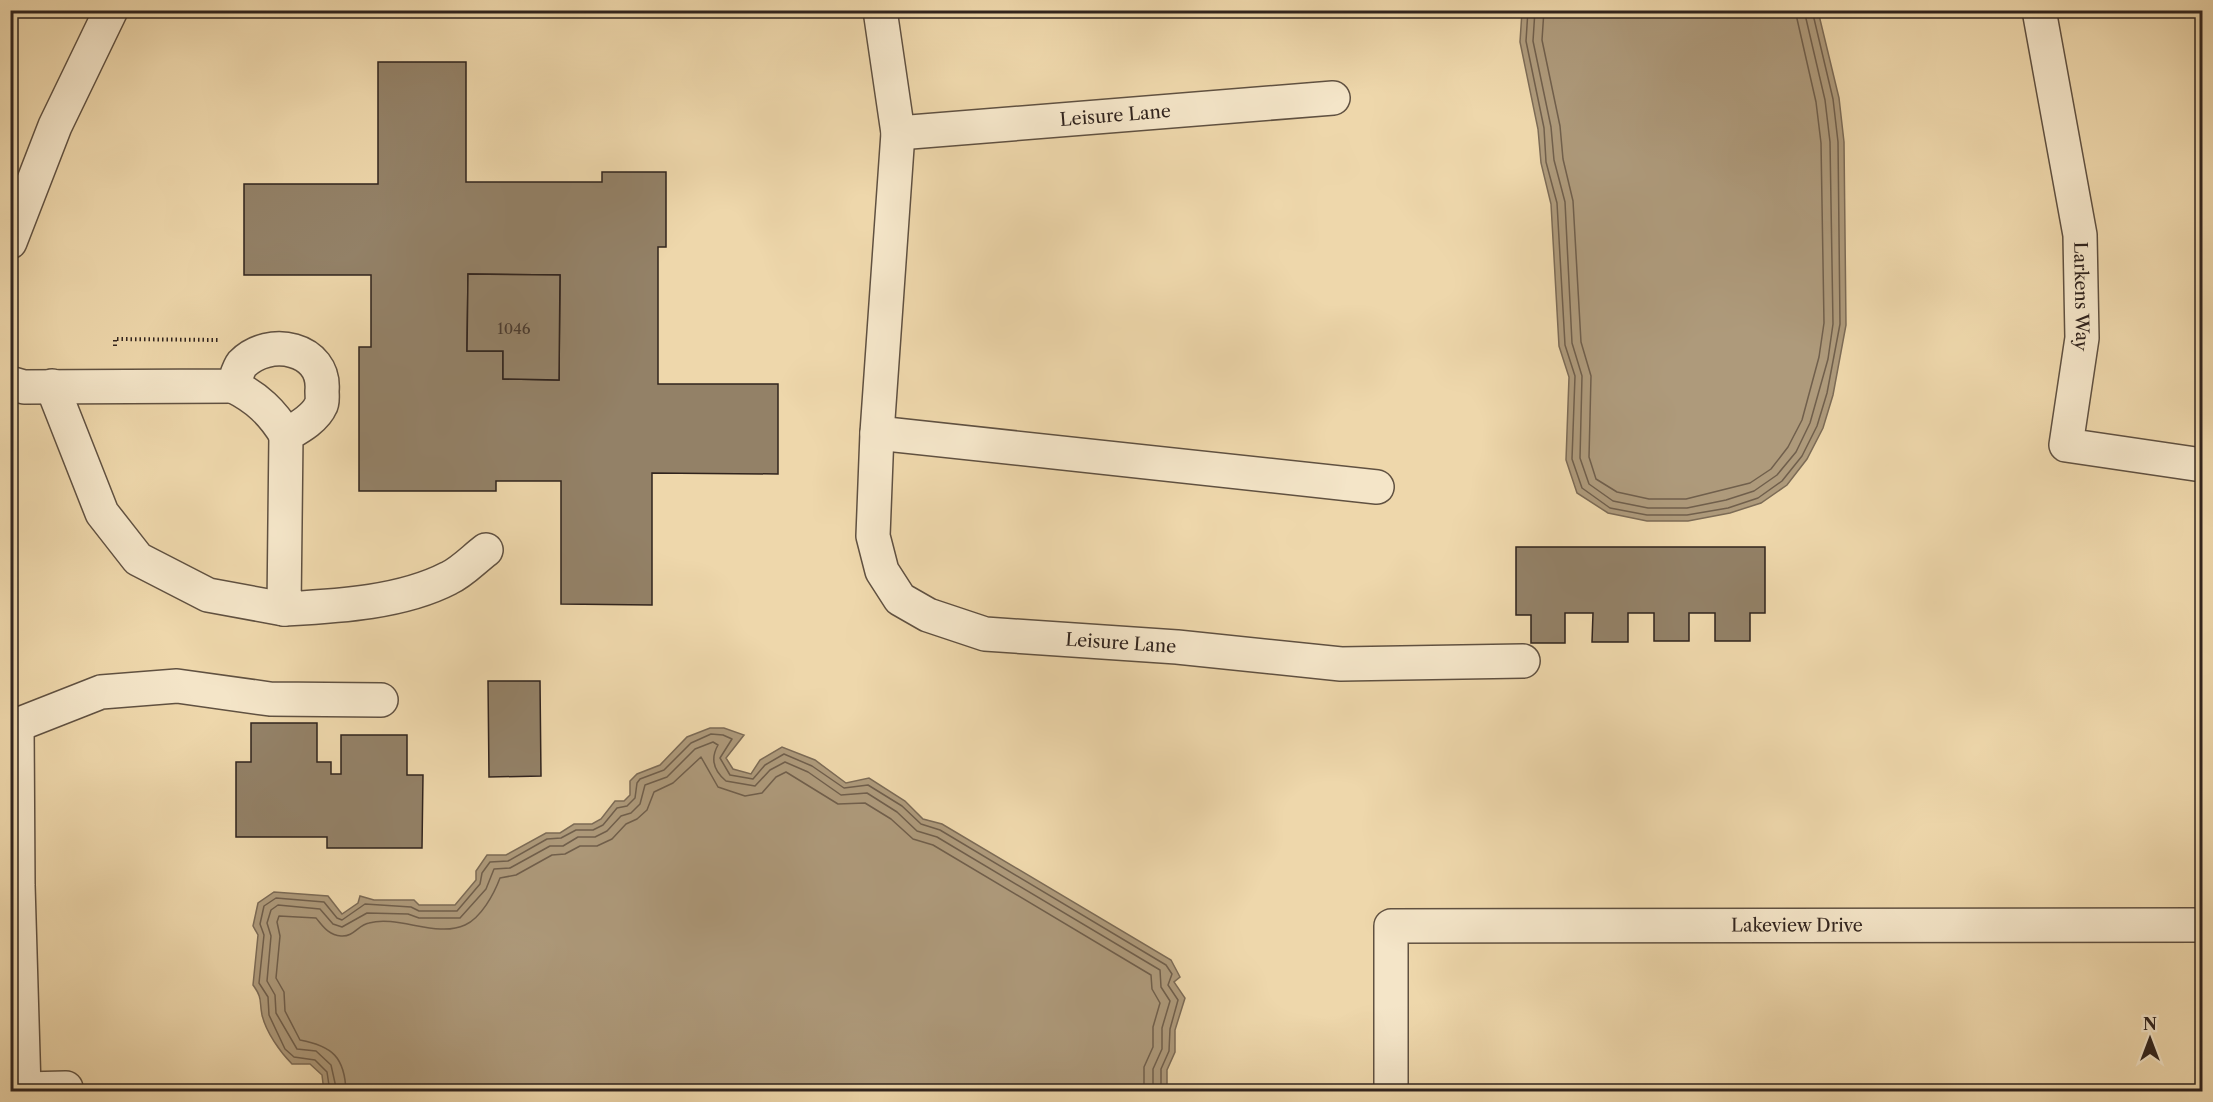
<svg xmlns="http://www.w3.org/2000/svg" width="2213" height="1102" font-family="'Libre Caslon Text',serif">
	<rect width="100%" height="100%" fill="#eed7ab"/>
	<filter id="stains"><feTurbulence type="fractalNoise" baseFrequency=".00333" numOctaves="4"/><feColorMatrix values="0 0 0 0 .2 0 0 0 0 .09 0 0 0 0 .02 0 0 0 .5 -.17"/></filter>
	<radialGradient id="worn" r=".72"><stop offset=".6" stop-color="#630" stop-opacity="0"/><stop offset="1" stop-color="#630" stop-opacity=".3"/></radialGradient>
	<g fill="#ae9a7b" stroke="#7c6b56" stroke-width="1.5">
		<path d="M 1522,11 L 1818,11 L 1839,98 L 1844,142 L 1846,325 L 1833,395 L 1823,428 L 1807,459 L 1787,485 L 1761,503 L 1730,513 L 1688,521 L 1647,521 L 1608,513 L 1577,493 L 1566,460 L 1569,377 L 1559,346 L 1551,204 L 1541,163 L 1538,129 L 1520,42 Z"/>
		<path d="M 710,728 L 724,728 L 744,735 L 726,758 L 733,769 L 751,774 L 760,760 L 782,747 L 815,760 L 846,783 L 869,778 L 905,801 L 923,819 L 942,824 L 1171,960 L 1180,977 L 1174,982 L 1185,998 L 1175,1030 L 1175,1052 L 1167,1070 L 1167,1091 L 324,1092 L 322,1075 L 310,1064 L 292,1064 C 280,1052 266,1032 262,1015 C 259,1000 263,999 253,985 L 258,935 L 253,926 L 258,903 L 274,892 L 328,896 L 342,914 L 358,903 L 360,896 L 374,900 L 414,900 L 419,905 L 455,905 L 476,880 L 476,871 L 487,855 L 506,855 L 546,833 L 560,833 L 574,824 L 592,824 L 601,819 L 615,801 L 624,801 L 630,795 L 630,781 L 637,774 L 660,765 L 687,737 Z"/>
	</g>
	<g fill="none" stroke-linecap="round" stroke-linejoin="round">
		<g stroke="#705f4c" stroke-width="1.5">
			<path d="M 1528,10 L 1526,41 L 1544,128 L 1546,162 L 1557,203 L 1565,345 L 1575,376 L 1572,459 L 1582,488 L 1610,508 L 1647,515 L 1687,515 L 1728,508 L 1758,498 L 1782,481 L 1802,456 L 1817,426 L 1827,393 L 1840,324 L 1838,142 L 1833,99 L 1812,10"/>
			<path d="M 1535,10 L 1533,41 L 1551,127 L 1554,160 L 1565,202 L 1572,343 L 1582,376 L 1580,458 L 1589,484 L 1613,501 L 1648,508 L 1687,508 L 1726,500 L 1754,491 L 1777,475 L 1796,452 L 1810,423 L 1828,359 L 1833,324 L 1830,142 L 1825,100 L 1804,10"/>
			<path d="M 1544,10 L 1542,40 L 1560,126 L 1563,159 L 1573,201 L 1581,342 L 1591,376 L 1589,457 L 1596,479 L 1617,492 L 1649,499 L 1686,499 L 1750,483 L 1771,469 L 1788,447 L 1802,420 L 1819,357 L 1824,323 L 1821,143 L 1816,102 L 1795,10"/>
			<path d="M 330,1092 L 327,1072 L 315,1060 L 294,1057 L 285,1049 L 269,1015 L 268,997 L 259,983 L 264,935 L 260,924 L 264,906 L 276,898 L 324,902 L 337,918 L 342,920 L 365,904 L 411,907 L 419,911 L 457,911 L 480,884 L 482,873 L 490,862 L 508,861 L 547,839 L 561,838 L 576,830 L 593,830 L 603,825 L 617,808 L 627,806 L 635,798 L 637,783 L 640,779 L 664,770 L 691,743 L 711,734 L 723,735 L 732,739 L 720,758 L 730,775 L 753,779 L 765,765 L 784,754 L 812,766 L 844,788 L 868,785 L 902,806 L 921,824 L 940,830 L 1166,965 L 1172,974 L 1168,985 L 1178,1000 L 1170,1029 L 1169,1051 L 1161,1069 L 1161,1092"/>
			<path d="M 337,1092 L 331,1065 L 316,1051 L 297,1049 L 276,1013 L 275,995 L 267,981 L 271,936 L 267,923 L 271,910 L 278,905 L 320,909 L 333,924 L 342,927 L 367,913 L 408,914 L 419,918 L 460,918 L 486,889 L 494,869 L 510,868 L 550,846 L 563,846 L 578,837 L 595,837 L 607,831 L 621,816 L 631,813 L 640,804 L 645,785 L 667,777 L 695,749 L 713,742 L 718,745 C 710,759 714,771 726,781 L 755,786 L 770,770 L 785,762 L 808,772 L 841,795 L 867,793 L 897,812 L 917,831 L 937,837 L 1160,970 L 1161,987 L 1170,1001 L 1162,1028 L 1162,1049 L 1153,1069 L 1153,1092"/>
			<path d="M 346,1092 C 345,1057 332,1046 300,1040 L 285,1011 L 284,992 L 276,978 L 280,936 L 277,922 L 279,916 L 316,918 C 323,926 328,935 341,936 C 354,937 358,925 369,923 C 398,915 437,938 465,925 C 481,918 494,894 500,878 L 516,875 L 552,855 L 565,854 L 580,846 L 597,846 L 612,839 L 626,824 L 637,819 L 647,810 L 654,792 L 673,783 L 701,757 L 718,787 L 745,796 L 762,793 L 776,777 L 786,772 L 838,804 L 865,803 L 891,819 L 913,839 L 933,845 L 1151,975 L 1152,989 L 1160,1003 L 1153,1027 L 1153,1047 L 1144,1067 L 1144,1092"/>
		</g>
	</g>
	<g fill="#938167" stroke="#31241e" stroke-width="1.5" fill-rule="evenodd">
		<path d="M 378,62 L 466,62 L 466,182 L 602,182 L 602,172 L 666,172 L 666,247 L 658,247 L 658,384 L 778,384 L 778,474 L 652,473 L 652,605 L 561,604 L 561,481 L 496,481 L 496,491 L 359,491 L 359,347 L 371,347 L 371,275 L 244,275 L 244,184 L 378,184 ZM 468,274 L 560,275 L 559,380 L 503,379 L 503,351 L 467,351 Z"/>
		<path d="M 468,274 L 560,275 L 559,380 L 503,379 L 503,351 L 467,351 Z"/>
		<path d="M 1516,547 L 1765,547 L 1765,613 L 1750,613 L 1750,641 L 1715,641 L 1715,613 L 1689,613 L 1689,641 L 1654,641 L 1654,613 L 1628,613 L 1628,642 L 1592,642 L 1593,613 L 1565,613 L 1565,643 L 1531,643 L 1531,615 L 1516,615 Z"/>
		<path d="M 488,681 L 540,681 L 541,776 L 489,777 Z"/>
		<path d="M 251,723 L 317,723 L 317,762 L 331,762 L 331,774 L 341,774 L 341,735 L 407,735 L 407,775 L 423,775 L 422,848 L 327,848 L 327,837 L 236,837 L 236,762 L 251,762 Z"/>
	</g>
	<g fill="none" stroke-linecap="round" stroke-linejoin="round">
		<defs>
			<g id="minor">
				<path id="s1" d="M 880,10 L 898,133 L 877,433 L 873,536 L 882,571 L 900,599 L 928,615 L 985,634 L 1177,647 L 1341,664 L 1523,661"/>
				<path id="s2" d="M 2039,10 L 2080,235 L 2082,338 L 2066,445 L 2202,465"/>
				<path id="s3" d="M 898,133 L 1333,98"/>
				<path d="M 10,242 L 55,126 L 111,10"/>
				<path d="M 10,383 L 24,387 L 233,386 C 236,379 238,369 242,364 C 269,336 326,348 322,391 C 322,395 323,402 321,405 C 315,419 298,428 286,435 L 284,609 C 336,606 401,603 449,578 C 462,572 474,559 486,550"/>
				<path d="M 52,386 L 102,513 L 138,559 L 208,595 L 284,609"/>
				<path d="M 233,386 C 257,398 272,412 286,435"/>
				<path d="M 877,433 L 1377,487"/>
				<path d="M 10,725 L 17,725 L 18,885 L 24,1089 L 10,1089"/>
				<path d="M 17,725 L 101,692 L 177,686 L 270,699 L 381,700"/>
				<path d="M 24,1089 L 66,1088 L 66,1092"/>
				<path id="s4" d="M 1391,1092 L 1391,926 L 2202,925"/>
			</g>
		</defs>
		<use href="#minor" stroke="#605141" stroke-width="36"/>
		<path stroke="#31241e" stroke-width="4" stroke-dasharray="1.5 3" stroke-linecap="butt" d="M 115,346 L 115,339 L 219,340"/>
		<use href="#minor" stroke="#f4e5c8" stroke-width="33"/>
	</g>
	<g text-anchor="middle" stroke-width="6" stroke-linejoin="round" paint-order="stroke">
		<g font-size="15" fill="#4a3b30">
			<text x="514" y="334">1046</text>
		</g>
		<g font-size="18" fill="#31241e" stroke="#f4e5c8">
			<text dy="6" stroke="none"><textPath href="#s3" startOffset="218">Leisure Lane</textPath></text>
			<text dy="6" stroke="none"><textPath href="#s2" startOffset="290">Larkens Way</textPath></text>
			<text dy="6" stroke="none"><textPath href="#s1" startOffset="826">Leisure Lane</textPath></text>
			<text dy="6" stroke="none"><textPath href="#s4" startOffset="572">Lakeview Drive</textPath></text>
		</g>
	</g>
	<rect width="2213" height="1102" fill="none" stroke="#eed7ab" stroke-width="36"/>
	<rect x="12" y="12" width="2189" height="1078" fill="none" stroke="#31241e" stroke-width="3"/>
	<rect x="18" y="18" width="2177" height="1066" fill="none" stroke="#31241e" stroke-width="1.5"/>
	<g transform="translate(2150 1039)" stroke="#f4e5c8" stroke-width="4.5" paint-order="stroke">
	<path d="M0-4.5L10 22L0 15L-10 22Z" fill="#31241e"/>
	<text y="-9" font-size="16" font-weight="bold" text-anchor="middle" fill="#31241e">N</text>
	</g>
	<rect width="100%" height="100%" filter="url(#stains)"/>
	<rect width="100%" height="100%" fill="url(#worn)"/>
</svg>
